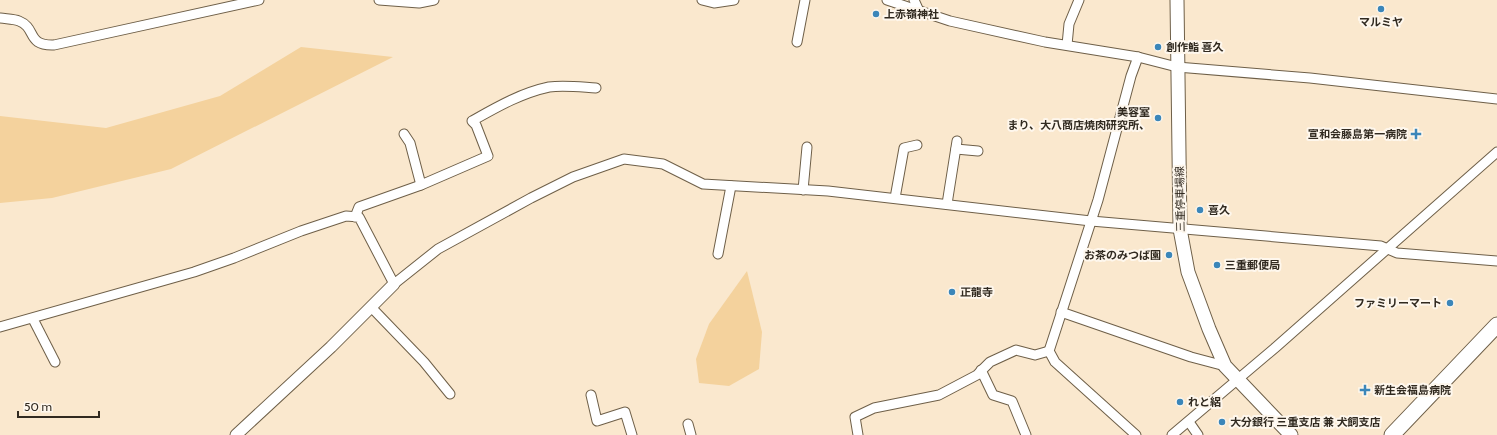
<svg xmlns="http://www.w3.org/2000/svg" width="1497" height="435" font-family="Cabin,'Noto Sans JP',sans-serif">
	<rect width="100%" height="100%" fill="#fae8ce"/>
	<g fill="#f4d29d">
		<path d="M 301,47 L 393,57 L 171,169 L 52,198 L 0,203 L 0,116 L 106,128 L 220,96 Z"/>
		<path d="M 747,271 L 762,332 L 759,369 L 729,386 L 699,383 L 696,359 L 709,324 Z"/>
	</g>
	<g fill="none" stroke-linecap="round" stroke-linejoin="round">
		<defs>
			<g id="minor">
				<path d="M 379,0 L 419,3 L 434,0"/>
				<path d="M 702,0 L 714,3 L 734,0"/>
				<path d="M 887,0 L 950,21 L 1045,42 L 1138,57 L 1177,67 L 1310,78 L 1497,99"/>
				<path d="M 914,0 L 919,11"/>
				<path d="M 0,18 C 6,19 14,19 19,21 C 37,28 26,46 54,45 L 259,0"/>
				<path d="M 797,42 L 805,0"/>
				<path d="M 1067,45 L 1069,24 L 1079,0"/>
				<path d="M 404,134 L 410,143 L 421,185"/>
				<path d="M 956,149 L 978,151"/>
				<path d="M 803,190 L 807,147"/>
				<path d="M 895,198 L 904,148 L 917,145"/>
				<path d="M 947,204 L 957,141"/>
				<path d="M 355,217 L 359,207 L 421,185 L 488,156 L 476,125 L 472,121 C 497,107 521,93 549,87 C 564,85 580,87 596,88"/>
				<path d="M 718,254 L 731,186"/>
				<path d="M 371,307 L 424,362 L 450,394"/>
				<path d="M 1061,312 L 1191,357 L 1225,366"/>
				<path d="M 33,319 L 55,362"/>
				<path d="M 0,327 L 194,272 L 234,258 L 301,231 L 346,216 L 359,217 L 394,284 L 438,249 L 531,198 L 573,177 L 624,159 L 663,164 L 703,184 L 828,191 L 1091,221 L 1381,246 L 1397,253 L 1497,261"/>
				<path d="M 981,370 L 993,395 L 1012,401 L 1026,435"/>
				<path d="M 591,395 L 597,421 L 625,412 L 632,435"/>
				<path d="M 1189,422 L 1198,435"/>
				<path d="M 688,424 L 691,435"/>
				<path d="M 858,435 L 855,417 L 874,408 L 939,395 L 977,375 L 990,362 L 1016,350 L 1035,355 L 1049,351"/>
				<path d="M 1136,435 L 1055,362 L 1049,351 L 1098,200 L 1131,76 L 1138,57"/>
				<path d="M 1172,435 L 1276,347 L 1497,152"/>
			</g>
			<path id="tertiary" d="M 236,435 L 331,347 L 394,284"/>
			<path id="secondary" d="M 1177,0 L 1180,229 L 1188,272 L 1209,329 L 1225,366 L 1291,435"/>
			<path id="trunk" d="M 1392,435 L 1497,325"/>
		</defs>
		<use href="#minor" stroke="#6e5f48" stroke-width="11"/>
		<use href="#tertiary" stroke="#6e5f48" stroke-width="13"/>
		<use href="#secondary" stroke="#6e5f48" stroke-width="15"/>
		<use href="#trunk" stroke="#6e5f48" stroke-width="17"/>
		<use href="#minor" stroke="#fff" stroke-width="9"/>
		<use href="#tertiary" stroke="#fff" stroke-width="11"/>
		<use href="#secondary" stroke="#fff" stroke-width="13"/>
		<use href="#trunk" stroke="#fff" stroke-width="15"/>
	</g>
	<g fill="#3b86b9" stroke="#fef7ed" stroke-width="1.5">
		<circle cx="1381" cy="9" r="4"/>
		<circle cx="876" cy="14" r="4"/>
		<circle cx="1158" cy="47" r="4"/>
		<circle cx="1158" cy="118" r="4"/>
		<path d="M1414 128h4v4h4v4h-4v4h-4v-4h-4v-4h4z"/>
		<circle cx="1200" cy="210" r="4"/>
		<circle cx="1169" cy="255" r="4"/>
		<circle cx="1217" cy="265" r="4"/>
		<circle cx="952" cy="292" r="4"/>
		<circle cx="1450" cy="303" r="4"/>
		<path d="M1363 384h4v4h4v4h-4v4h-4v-4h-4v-4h4z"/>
		<circle cx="1180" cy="402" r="4"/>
		<circle cx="1222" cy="422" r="4"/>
	</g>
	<g text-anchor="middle" stroke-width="4" stroke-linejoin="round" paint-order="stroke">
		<g font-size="11" font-weight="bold" fill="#312a20" stroke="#fef7ed" text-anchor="start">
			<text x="884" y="18">上赤嶺神社</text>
			<text x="1381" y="26" text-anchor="middle">マルミヤ</text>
			<text x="1166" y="51">創作鮨 喜久</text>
			<text x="1150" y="116" text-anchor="end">美容室<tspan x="1150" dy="13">まり、大八商店焼肉研究所、</tspan></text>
			<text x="1407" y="138" text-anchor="end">宣和会藤島第一病院</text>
			<text x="1208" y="214">喜久</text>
			<text x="1161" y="259" text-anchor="end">お茶のみつば園</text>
			<text x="1225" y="269">三重郵便局</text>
			<text x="960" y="296">正龍寺</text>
			<text x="1442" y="307" text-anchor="end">ファミリーマート</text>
			<text x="1374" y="394">新生会福島病院</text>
			<text x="1188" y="406">れと絽</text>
			<text x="1230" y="426">大分銀行 三重支店 兼 犬飼支店</text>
		</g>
		<g font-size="11" fill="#312a20" stroke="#fef7ed">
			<text transform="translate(1180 199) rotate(-91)" y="4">三重停車場線</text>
		</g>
	</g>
	<path d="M18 411v6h81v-6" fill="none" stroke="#312a20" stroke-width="2"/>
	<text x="24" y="411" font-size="12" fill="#312a20" stroke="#fef7ed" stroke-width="3" paint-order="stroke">50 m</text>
</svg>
